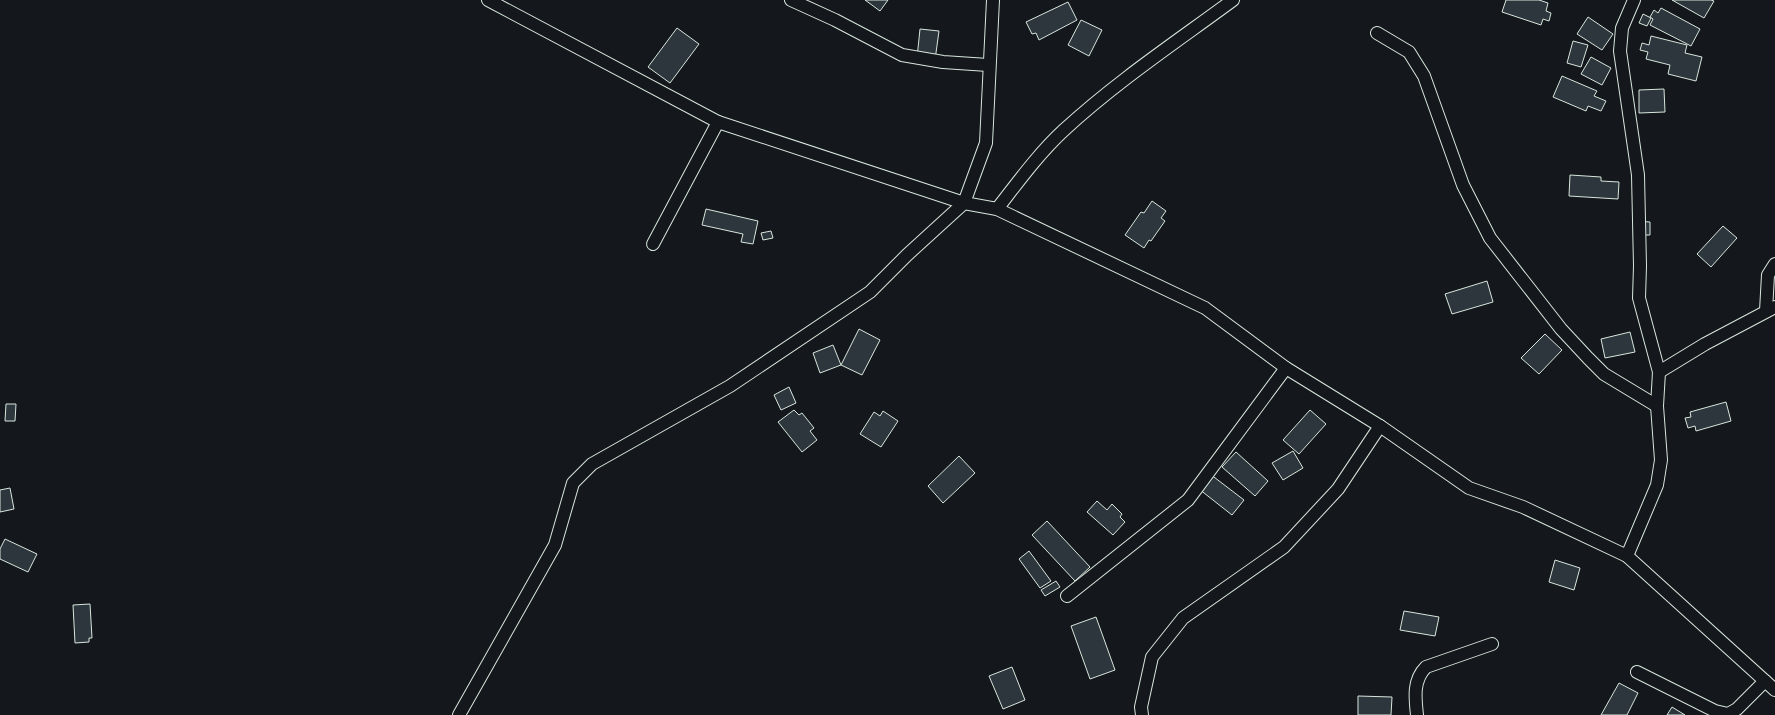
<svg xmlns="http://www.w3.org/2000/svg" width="1775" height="715" font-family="'Work Sans',sans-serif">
	<rect width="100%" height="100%" fill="#14181c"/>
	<g fill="#2c363c" stroke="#d8e6dc">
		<path d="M 865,0 L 888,0 L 880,11 Z"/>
		<path d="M 1506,0 L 1539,0 L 1548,3 L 1546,11 L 1551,13 L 1549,21 L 1543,19 L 1541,25 L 1502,12 Z"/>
		<path d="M 1672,0 L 1711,0 L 1714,1 L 1704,18 Z"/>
		<path d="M 1068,2 L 1077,20 L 1039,40 L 1036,33 L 1032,34 L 1026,22 Z"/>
		<path d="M 1661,8 L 1700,29 L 1691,46 L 1650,25 L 1653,19 L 1650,17 L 1654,10 L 1658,13 Z"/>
		<path d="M 1643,14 L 1651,18 L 1647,26 L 1639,23 Z"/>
		<path d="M 1588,17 L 1613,34 L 1602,50 L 1577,34 Z"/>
		<path d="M 1081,20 L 1102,30 L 1089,56 L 1068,45 Z"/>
		<path d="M 677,28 L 699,44 L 670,83 L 648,67 Z"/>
		<path d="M 920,29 L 939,31 L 935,60 L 917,58 Z"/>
		<path d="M 1651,36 L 1687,45 L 1685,53 L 1702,57 L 1696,81 L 1668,74 L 1670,65 L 1646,59 L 1648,52 L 1640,50 L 1642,43 L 1649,45 Z"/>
		<path d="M 1573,41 L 1588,45 L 1581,67 L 1567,63 Z"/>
		<path d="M 1591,57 L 1611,68 L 1602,85 L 1581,74 Z"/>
		<path d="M 1562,76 L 1597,91 L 1594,96 L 1606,101 L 1601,111 L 1588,106 L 1586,111 L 1553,97 Z"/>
		<path d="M 1664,89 L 1665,112 L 1639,113 L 1639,90 Z"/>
		<path d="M 1570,175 L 1601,177 L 1601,181 L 1619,182 L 1618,199 L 1569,196 Z"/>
		<path d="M 1152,201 L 1166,211 L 1161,218 L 1165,221 L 1151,241 L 1149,240 L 1144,248 L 1125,235 L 1141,212 L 1144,213 Z"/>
		<path d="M 706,209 L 758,221 L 753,244 L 741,242 L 743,234 L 702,225 Z"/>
		<path d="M 1635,221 L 1650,222 L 1650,235 L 1635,235 Z"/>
		<path d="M 1723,226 L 1737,238 L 1711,267 L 1697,254 Z"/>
		<path d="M 771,231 L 773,238 L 763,240 L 761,233 Z"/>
		<path d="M 1487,281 L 1493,302 L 1452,314 L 1445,294 Z"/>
		<path d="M 859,329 L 880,340 L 862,375 L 841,365 Z"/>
		<path d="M 1630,332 L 1635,352 L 1605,358 L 1601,339 Z"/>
		<path d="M 1545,334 L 1562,350 L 1539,374 L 1521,358 Z"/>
		<path d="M 833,345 L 841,365 L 820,373 L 813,353 Z"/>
		<path d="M 789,387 L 796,403 L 781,410 L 774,395 Z"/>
		<path d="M 1726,402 L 1731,421 L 1696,431 L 1695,426 L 1688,428 L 1685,418 L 1691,417 L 1690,412 Z"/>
		<path d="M 6,404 L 16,404 L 15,421 L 5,421 Z"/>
		<path d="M 794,410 L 799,415 L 802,413 L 814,428 L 810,431 L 817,440 L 802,452 L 778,422 Z"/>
		<path d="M 1310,410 L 1326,424 L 1299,454 L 1283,440 Z"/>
		<path d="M 883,411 L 898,421 L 881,447 L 860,434 L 874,412 L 880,416 Z"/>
		<path d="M 1293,451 L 1303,468 L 1283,480 L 1272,463 Z"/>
		<path d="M 1236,452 L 1268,481 L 1255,496 L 1222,467 Z"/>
		<path d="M 959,456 L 975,473 L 943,503 L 928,486 Z"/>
		<path d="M 1210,474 L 1244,500 L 1232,515 L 1199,489 Z"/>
		<path d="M 10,488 L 14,509 L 0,512 L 0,490 Z"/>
		<path d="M 1097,501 L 1107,510 L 1112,504 L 1122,514 L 1120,517 L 1125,522 L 1113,535 L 1087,512 Z"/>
		<path d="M 1047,521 L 1090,567 L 1075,581 L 1032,535 Z"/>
		<path d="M 5,539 L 37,554 L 28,572 L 0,559 L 0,549 Z"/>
		<path d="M 1029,551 L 1051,581 L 1040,588 L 1019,559 Z"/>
		<path d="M 1555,560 L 1580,568 L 1574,590 L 1549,582 Z"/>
		<path d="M 1056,581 L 1060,587 L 1045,596 L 1041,590 Z"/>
		<path d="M 90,604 L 92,638 L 89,638 L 89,642 L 75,643 L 73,605 Z"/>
		<path d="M 1404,611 L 1439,617 L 1435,636 L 1400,630 Z"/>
		<path d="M 1096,617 L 1115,670 L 1090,679 L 1071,626 Z"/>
		<path d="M 1012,667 L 1025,700 L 1003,709 L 989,676 Z"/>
		<path d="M 1619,683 L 1638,693 L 1627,715 L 1601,715 Z"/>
		<path d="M 1358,696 L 1392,697 L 1391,715 L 1358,715 Z"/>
		<path d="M 1672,707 L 1685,715 L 1667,715 Z"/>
	</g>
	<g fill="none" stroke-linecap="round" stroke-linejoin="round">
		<defs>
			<g id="minor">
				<path d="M 488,0 L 718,122 L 964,203 L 997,209 L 1205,308 L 1286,368 L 1380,426 L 1469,488 L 1523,507 L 1627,556 L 1775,690"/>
				<path d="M 791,0 L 835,20 L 902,55 L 943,62 L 988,65"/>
				<path d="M 1377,33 L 1409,52 L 1424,76 L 1463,185 L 1490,238 L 1561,329 L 1588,358 L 1604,374 L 1657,406"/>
				<path d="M 997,209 C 1018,182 1039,153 1064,130 C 1116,82 1176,42 1233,0"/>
				<path d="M 653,244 L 718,122"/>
				<path d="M 1766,311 L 1768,275 L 1775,264"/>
				<path d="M 1659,372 L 1705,344 L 1775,307"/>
				<path d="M 1627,556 L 1657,485 L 1661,460 L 1657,406 L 1659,372 L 1639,298 L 1640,266 L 1638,175 L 1620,51 L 1622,28 L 1634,0"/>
				<path d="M 1067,596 L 1188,500 L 1286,368"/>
				<path d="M 1637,672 L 1715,711 L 1728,714 L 1737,709 L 1765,681"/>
				<path d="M 459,715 L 555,545 L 573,483 L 592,464 L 730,386 L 870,292 L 907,255 L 964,203 L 986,143 L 993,0"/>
				<path d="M 1142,715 L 1141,707 L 1152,657 L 1183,618 L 1284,547 L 1338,489 L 1380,426"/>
				<path d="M 1417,715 C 1415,697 1413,680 1426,667 L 1492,644"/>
			</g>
		</defs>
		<use href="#minor" stroke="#d8e6dc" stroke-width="14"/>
		<use href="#minor" stroke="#14181c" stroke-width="12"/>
	</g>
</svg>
